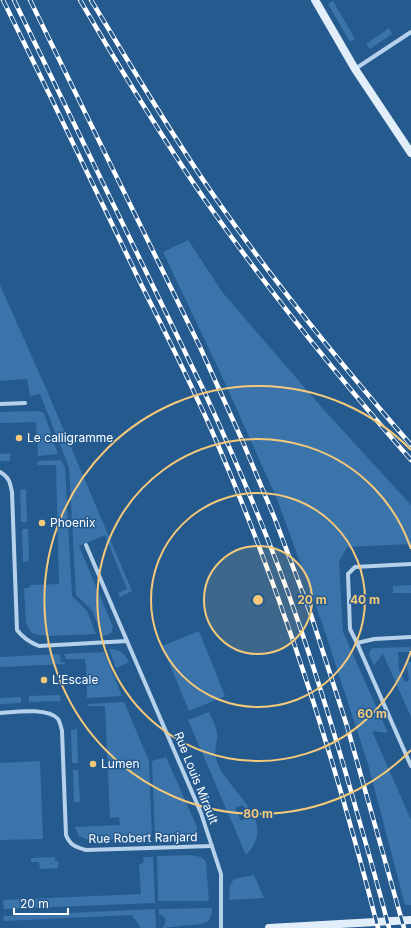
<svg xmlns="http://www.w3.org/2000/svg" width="411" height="928" font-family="Inter,sans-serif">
	<rect width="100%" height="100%" fill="#255a8f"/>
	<g fill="#3a74ab" fill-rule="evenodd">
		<path d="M 333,1 L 355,39 L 350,42 L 328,4 Z"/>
		<path d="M 389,28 L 392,34 L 370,49 L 366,44 Z"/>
		<path d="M 188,240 L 223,293 L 324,410 L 411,505 L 411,544 L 347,547 L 339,562 L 343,632 L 388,733 L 372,731 L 411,820 L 411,905 L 405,905 L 368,764 L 322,623 L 277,499 L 220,372 L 163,252 Z"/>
		<path d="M 0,285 L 48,393 L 132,591 L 120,597 L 118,593 L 127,589 L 105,535 L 79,546 L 113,627 L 111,633 L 107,635 L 102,636 L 92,610 L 76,595 L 69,467 L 40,394 L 30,396 L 27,379 L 0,381 Z"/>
		<path d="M 37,411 L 44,413 L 58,454 L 38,456 L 36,422 L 0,423 L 0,412 Z"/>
		<path d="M 10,453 L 10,461 L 0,461 L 0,454 Z"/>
		<path d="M 61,460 L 65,468 L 72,596 L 87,611 L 96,634 L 47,636 L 34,634 L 30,631 L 26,623 L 24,588 L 29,588 L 30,585 L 59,584 L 56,465 L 38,465 L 37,461 Z"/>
		<path d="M 26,489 L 27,522 L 21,522 L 20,490 Z"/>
		<path d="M 22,529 L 28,529 L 29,561 L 23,562 Z"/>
		<path d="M 411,585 L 411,593 L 393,593 L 393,586 Z"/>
		<path d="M 199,631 L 225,696 L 189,711 L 162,646 Z"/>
		<path d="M 410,647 L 411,652 L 398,652 L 399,670 L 405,682 L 408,681 L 409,678 L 406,662 L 411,662 L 411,717 L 383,654 L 374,665 L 369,655 L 370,650 L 373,648 Z"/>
		<path d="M 109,649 C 120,649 124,653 129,662 L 116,668 Z"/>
		<path d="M 104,652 L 122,696 L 87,698 L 86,664 L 85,664 L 85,659 L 66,659 L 64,654 Z"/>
		<path d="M 60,654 L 61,662 L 65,662 L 65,664 L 0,667 L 0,657 Z"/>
		<path d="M 60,695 L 61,701 L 29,702 L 29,696 Z"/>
		<path d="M 21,697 L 21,703 L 0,704 L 0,698 Z"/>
		<path d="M 124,702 L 149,761 L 152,838 L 88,840 L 79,836 L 75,827 L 120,825 L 119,817 L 110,818 L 105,706 L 88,706 L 88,704 Z"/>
		<path d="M 209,712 C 212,719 218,729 217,738 C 216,748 214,752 217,762 C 228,792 280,820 246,855 L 188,720 ZM 243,805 L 249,817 L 241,821 L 235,808 Z"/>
		<path d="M 77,729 L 78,763 L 72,763 L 71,730 Z"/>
		<path d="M 166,757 L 197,827 L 197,831 L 194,835 L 155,837 L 152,761 Z"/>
		<path d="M 40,761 L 43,839 L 0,840 L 0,763 Z"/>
		<path d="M 73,770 L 78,770 L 80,802 L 74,802 Z"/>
		<path d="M 190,855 L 201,857 L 206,862 L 209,901 L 158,901 L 157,856 Z"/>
		<path d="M 55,857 L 55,861 L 58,861 L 58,868 L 40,869 L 39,862 L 31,862 L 31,858 Z"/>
		<path d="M 143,857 L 153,857 L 155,903 L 4,909 L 3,900 L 141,894 L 139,864 L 142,864 L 144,861 Z"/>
		<path d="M 254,875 L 264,898 L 229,900 L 230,885 L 234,879 Z"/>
		<path d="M 212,908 C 212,917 210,922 201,924 L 162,928 C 167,923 167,916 159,914 L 159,909 Z"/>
		<path d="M 155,909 L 156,928 L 141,928 L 132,915 L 4,921 L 3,916 Z"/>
	</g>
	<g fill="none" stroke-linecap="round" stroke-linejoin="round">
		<g stroke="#b6d1eb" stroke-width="4">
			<path d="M 355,69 L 411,32"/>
			<path d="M 0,404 L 25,403"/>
			<path d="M 0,472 C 9,477 10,482 12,492 L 17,630 C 23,638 29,642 39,646 L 127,641 L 201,813 L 221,874 L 221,928"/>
			<path d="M 86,545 L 127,641"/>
			<path d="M 411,637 L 374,639 L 357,643 L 411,766"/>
			<path d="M 357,643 L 350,629 L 348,574 L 355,567 L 411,564"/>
			<path d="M 0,713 C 14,712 48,707 58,719 C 60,722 61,727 62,731 L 66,835 C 70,845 75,847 86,850 L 212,846"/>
		</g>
		<g stroke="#e1edf9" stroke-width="8">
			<path d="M 315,0 L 355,69 L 411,153"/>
			<path d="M 269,928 L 411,920"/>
		</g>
		<defs>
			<g id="rail">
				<path d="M 3,0 C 50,95 96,190 142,286 C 168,338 195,391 218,445 C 285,601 336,763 378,928"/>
				<path d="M 14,0 L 203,389 C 238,465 271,542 298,621 C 321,688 341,755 360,823 C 370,858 380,893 389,928"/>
				<path d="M 30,0 L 200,347 L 242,440 L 275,519 L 311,615 L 347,726 L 404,928"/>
				<path d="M 80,0 C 121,70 163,140 210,207 C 272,295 340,379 411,460"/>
				<path d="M 91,0 C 130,64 168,129 210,190 C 271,279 340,363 411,445"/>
			</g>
		</defs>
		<use href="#rail" stroke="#fff" stroke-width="4.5"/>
		<use href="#rail" stroke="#255a8f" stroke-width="3" stroke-dasharray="9" stroke-linecap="butt"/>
	</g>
	<circle cx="258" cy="600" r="54" fill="#f5c97a" fill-opacity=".12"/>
	<g fill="none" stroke="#f5c97a" stroke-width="2">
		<circle cx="258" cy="600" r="54"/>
		<circle cx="258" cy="600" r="107"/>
		<path d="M411 651A161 161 0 1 1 411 549"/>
		<path d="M411 750A214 214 0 1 1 411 450"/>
	</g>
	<g fill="#f5c97a" stroke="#255a8f" stroke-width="1.5">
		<circle cx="19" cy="438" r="4"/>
		<circle cx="42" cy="523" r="4"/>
		<circle cx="44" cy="680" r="4"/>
		<circle cx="93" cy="764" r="4"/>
	</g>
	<g text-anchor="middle" stroke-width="3" stroke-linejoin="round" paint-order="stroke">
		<g font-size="12" fill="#fff" stroke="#255a8f" text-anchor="start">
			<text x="27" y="442">Le calligramme</text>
			<text x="50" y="527">Phoenix</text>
			<text x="52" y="684">L'Escale</text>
			<text x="101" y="768">Lumen</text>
		</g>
		<g font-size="12" fill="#fff" stroke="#255a8f">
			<text transform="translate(196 778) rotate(68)" y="4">Rue Louis Mirault</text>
			<text transform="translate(143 838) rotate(-1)" y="4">Rue Robert Ranjard</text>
		</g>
	</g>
	<circle cx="258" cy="600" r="6" fill="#f5c97a" stroke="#255a8f" stroke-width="2"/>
	<g font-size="12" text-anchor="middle" font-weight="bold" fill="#f5c97a" stroke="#255a8f" stroke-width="3" stroke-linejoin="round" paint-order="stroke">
		<text x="312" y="604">20 m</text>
		<text x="365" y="604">40 m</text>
		<text x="372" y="718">60 m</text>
		<text x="258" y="818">80 m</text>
	</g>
	<path d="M14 908v6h54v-6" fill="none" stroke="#ffffff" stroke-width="2"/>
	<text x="20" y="908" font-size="12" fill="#ffffff" stroke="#255a8f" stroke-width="3" paint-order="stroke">20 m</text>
</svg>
